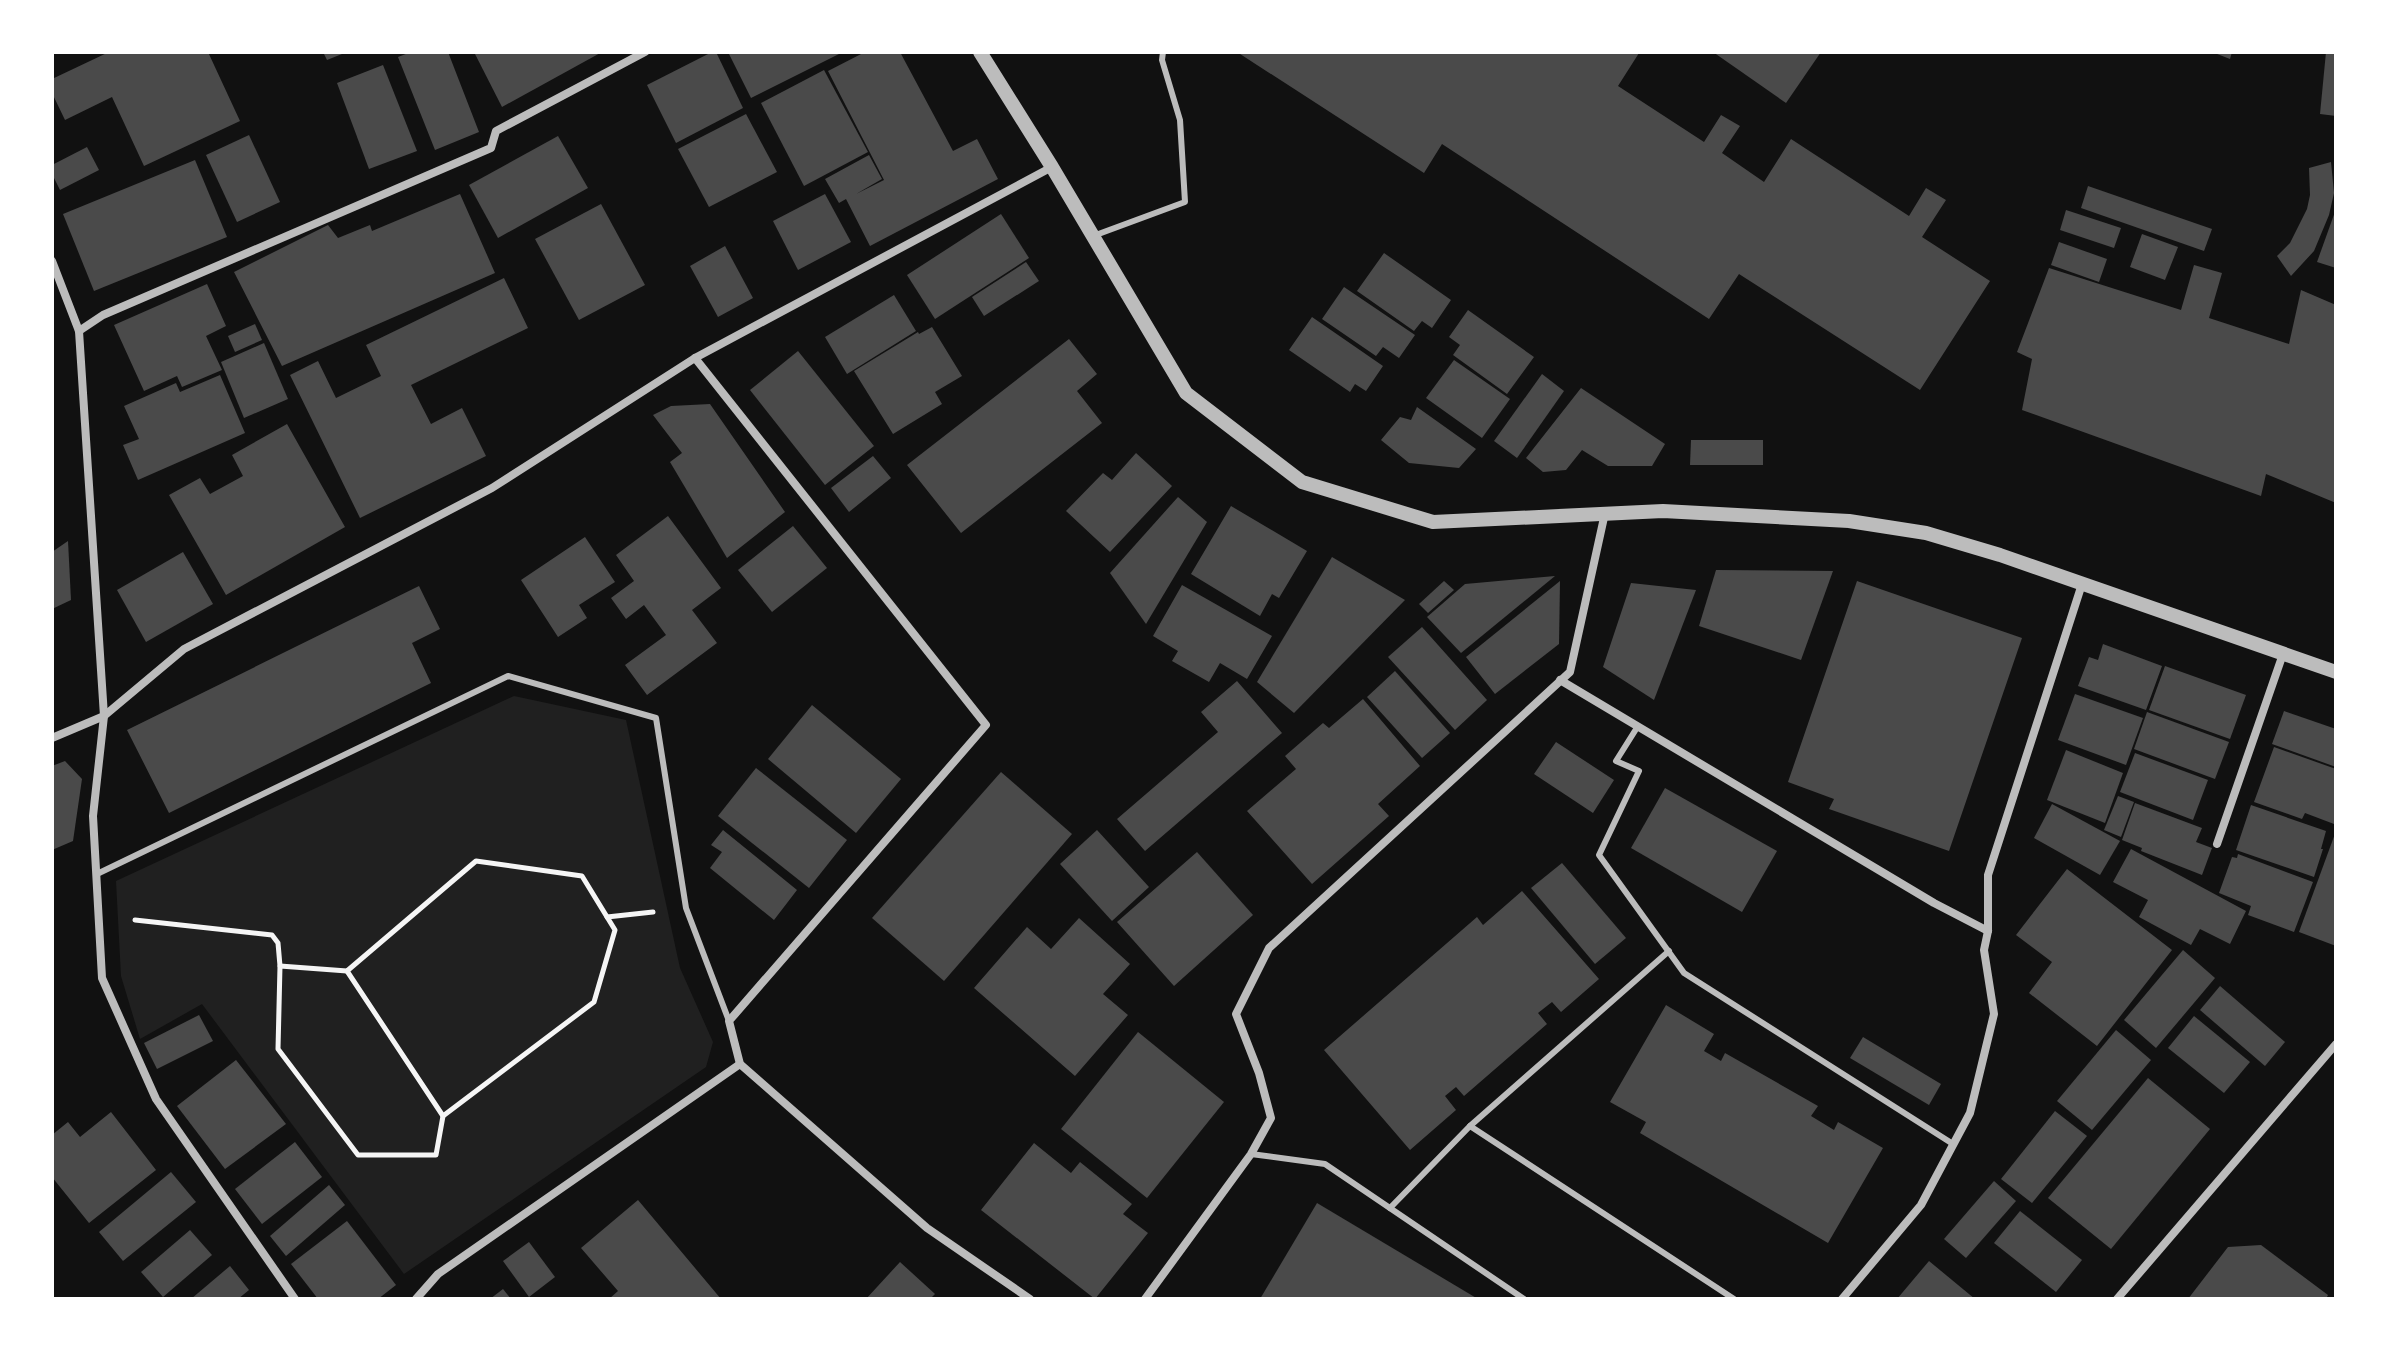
<svg xmlns="http://www.w3.org/2000/svg" width="2388" height="1351" font-family="'Golos Text',sans-serif">
	<rect width="100%" height="100%" fill="#111"/>
	<path fill="#202020" d="M 514,696 L 626,720 L 680,968 L 713,1042 L 706,1067 L 404,1274 L 202,1004 L 140,1039 L 121,976 L 116,881 Z"/>
	<g fill="#4a4a4a">
		<path d="M 109,52 L 208,52 L 240,121 L 144,166 L 112,97 L 65,120 L 52,93 L 52,79 Z"/>
		<path d="M 323,52 L 347,52 L 327,60 Z"/>
		<path d="M 411,52 L 430,52 L 430,54 L 448,52 L 479,132 L 435,150 L 398,57 Z"/>
		<path d="M 474,52 L 602,52 L 502,107 Z"/>
		<path d="M 712,52 L 716,52 L 743,108 L 676,143 L 647,85 Z"/>
		<path d="M 728,52 L 843,52 L 751,98 Z"/>
		<path d="M 865,52 L 900,52 L 953,151 L 977,139 L 998,179 L 870,246 L 846,199 L 839,203 L 825,179 L 869,155 L 882,179 L 856,194 L 884,180 L 828,71 Z"/>
		<path d="M 1237,52 L 1637,52 L 1639,53 L 1618,86 L 1704,142 L 1721,115 L 1740,126 L 1722,153 L 1764,182 L 1791,139 L 1909,216 L 1926,188 L 1946,200 L 1922,237 L 1990,281 L 1920,390 L 1739,274 L 1709,319 L 1442,144 L 1424,173 Z"/>
		<path d="M 1713,52 L 1821,52 L 1786,103 Z"/>
		<path d="M 2212,52 L 2232,52 L 2230,59 Z"/>
		<path d="M 2326,52 L 2336,52 L 2336,116 L 2320,114 Z"/>
		<path d="M 383,65 L 417,151 L 369,169 L 337,83 Z"/>
		<path d="M 824,70 L 868,152 L 804,186 L 761,103 Z"/>
		<path d="M 746,114 L 777,172 L 709,207 L 678,149 Z"/>
		<path d="M 249,135 L 280,202 L 237,222 L 206,155 Z"/>
		<path d="M 558,136 L 588,188 L 498,238 L 469,185 Z"/>
		<path d="M 87,147 L 99,170 L 60,190 L 52,174 L 52,165 Z"/>
		<path d="M 195,160 L 227,237 L 94,291 L 63,214 Z"/>
		<path d="M 2331,162 L 2334,193 L 2329,215 L 2314,251 L 2291,276 L 2277,256 L 2290,243 L 2307,209 L 2310,195 L 2309,168 Z"/>
		<path d="M 2088,186 L 2212,229 L 2204,251 L 2081,208 Z"/>
		<path d="M 460,194 L 495,273 L 282,366 L 234,272 L 328,225 L 338,238 L 370,225 L 372,231 Z"/>
		<path d="M 825,194 L 851,242 L 798,270 L 773,221 Z"/>
		<path d="M 601,204 L 645,285 L 579,320 L 535,239 Z"/>
		<path d="M 2336,209 L 2336,268 L 2317,262 Z"/>
		<path d="M 2066,210 L 2121,228 L 2114,248 L 2060,230 Z"/>
		<path d="M 1001,214 L 1029,258 L 935,319 L 907,275 Z"/>
		<path d="M 2142,234 L 2178,247 L 2165,280 L 2130,267 Z"/>
		<path d="M 2059,242 L 2107,259 L 2099,282 L 2051,265 Z"/>
		<path d="M 725,246 L 753,298 L 718,317 L 690,266 Z"/>
		<path d="M 1384,253 L 1451,300 L 1432,328 L 1422,321 L 1414,331 L 1357,291 Z"/>
		<path d="M 1026,262 L 1039,281 L 984,316 L 972,297 Z"/>
		<path d="M 2194,265 L 2222,273 L 2209,318 L 2289,344 L 2301,290 L 2336,305 L 2336,503 L 2266,474 L 2261,496 L 2022,410 L 2032,359 L 2017,352 L 2049,268 L 2181,310 Z"/>
		<path d="M 504,278 L 528,328 L 411,385 L 431,424 L 462,408 L 486,456 L 360,518 L 290,375 L 318,361 L 336,398 L 381,376 L 366,345 Z"/>
		<path d="M 207,284 L 226,326 L 206,336 L 222,370 L 182,387 L 177,376 L 144,391 L 114,325 Z"/>
		<path d="M 1344,287 L 1415,335 L 1399,358 L 1383,347 L 1376,356 L 1322,319 Z"/>
		<path d="M 894,295 L 916,331 L 847,374 L 825,337 Z"/>
		<path d="M 1468,310 L 1534,357 L 1507,394 L 1453,355 L 1460,345 L 1449,337 Z"/>
		<path d="M 1312,317 L 1383,366 L 1366,391 L 1355,384 L 1350,392 L 1289,350 Z"/>
		<path d="M 255,324 L 262,340 L 235,352 L 228,336 Z"/>
		<path d="M 932,327 L 962,376 L 935,392 L 942,404 L 893,434 L 854,371 L 918,332 L 919,334 Z"/>
		<path d="M 1069,339 L 1097,374 L 1077,391 L 1102,423 L 961,533 L 907,465 Z"/>
		<path d="M 264,343 L 288,399 L 244,418 L 221,362 Z"/>
		<path d="M 798,351 L 874,446 L 825,485 L 750,390 Z"/>
		<path d="M 1454,360 L 1510,399 L 1482,438 L 1426,398 Z"/>
		<path d="M 1542,374 L 1564,391 L 1517,458 L 1494,441 Z"/>
		<path d="M 220,375 L 245,433 L 138,480 L 123,445 L 139,439 L 124,406 L 176,383 L 180,392 Z"/>
		<path d="M 1581,388 L 1665,444 L 1652,466 L 1608,466 L 1582,450 L 1566,470 L 1543,472 L 1526,458 Z"/>
		<path d="M 710,404 L 785,512 L 727,558 L 670,462 L 682,453 L 653,415 L 671,406 Z"/>
		<path d="M 1417,407 L 1476,449 L 1459,468 L 1409,463 L 1381,440 L 1400,417 L 1411,420 Z"/>
		<path d="M 287,424 L 345,527 L 226,595 L 169,495 L 200,478 L 210,494 L 243,476 L 232,455 Z"/>
		<path d="M 1691,440 L 1763,440 L 1763,465 L 1690,465 Z"/>
		<path d="M 1136,453 L 1172,486 L 1110,552 L 1066,511 L 1103,473 L 1112,480 Z"/>
		<path d="M 873,456 L 891,478 L 849,512 L 831,488 Z"/>
		<path d="M 1178,497 L 1207,522 L 1146,624 L 1110,573 Z"/>
		<path d="M 1231,506 L 1307,551 L 1279,598 L 1272,594 L 1260,616 L 1191,574 Z"/>
		<path d="M 668,516 L 721,588 L 692,610 L 717,643 L 647,695 L 625,665 L 666,635 L 644,605 L 626,619 L 611,598 L 634,581 L 616,555 Z"/>
		<path d="M 793,526 L 827,568 L 772,612 L 738,570 Z"/>
		<path d="M 585,537 L 615,582 L 579,605 L 587,618 L 558,637 L 521,580 Z"/>
		<path d="M 68,541 L 71,600 L 52,609 L 52,552 Z"/>
		<path d="M 183,552 L 213,604 L 146,642 L 117,590 Z"/>
		<path d="M 1332,557 L 1405,600 L 1294,713 L 1257,682 Z"/>
		<path d="M 1716,570 L 1833,571 L 1801,660 L 1699,626 Z"/>
		<path d="M 1555,576 L 1461,653 L 1427,617 L 1465,584 Z"/>
		<path d="M 1444,581 L 1454,590 L 1428,613 L 1419,604 Z"/>
		<path d="M 1560,581 L 1559,644 L 1495,694 L 1466,657 Z"/>
		<path d="M 1857,581 L 2022,638 L 1949,851 L 1829,809 L 1834,799 L 1788,782 Z"/>
		<path d="M 1631,583 L 1696,590 L 1654,700 L 1603,667 Z"/>
		<path d="M 1182,585 L 1272,636 L 1247,679 L 1220,663 L 1209,682 L 1172,661 L 1178,651 L 1153,636 Z"/>
		<path d="M 419,586 L 440,629 L 412,643 L 431,683 L 169,813 L 127,730 Z"/>
		<path d="M 1422,627 L 1487,700 L 1455,730 L 1388,657 Z"/>
		<path d="M 2103,644 L 2162,666 L 2146,710 L 2078,686 L 2089,657 L 2098,660 Z"/>
		<path d="M 2165,666 L 2246,695 L 2230,739 L 2149,710 Z"/>
		<path d="M 1395,671 L 1450,733 L 1422,758 L 1367,697 Z"/>
		<path d="M 1237,681 L 1282,733 L 1145,851 L 1117,819 L 1218,732 L 1201,712 Z"/>
		<path d="M 2075,694 L 2143,718 L 2126,765 L 2058,740 Z"/>
		<path d="M 1363,699 L 1420,766 L 1378,804 L 1389,816 L 1312,884 L 1247,811 L 1296,769 L 1285,756 L 1323,723 L 1329,728 Z"/>
		<path d="M 812,705 L 901,779 L 856,833 L 768,759 Z"/>
		<path d="M 2284,711 L 2336,729 L 2336,767 L 2272,744 Z"/>
		<path d="M 2147,712 L 2229,742 L 2215,779 L 2134,749 Z"/>
		<path d="M 1556,742 L 1614,780 L 1593,813 L 1534,774 Z"/>
		<path d="M 2274,747 L 2336,769 L 2336,817 L 2334,824 L 2305,813 L 2302,819 L 2254,802 Z"/>
		<path d="M 2066,750 L 2123,773 L 2105,823 L 2047,800 Z"/>
		<path d="M 2135,753 L 2208,780 L 2193,820 L 2120,792 Z"/>
		<path d="M 65,761 L 82,779 L 73,841 L 52,850 L 52,766 Z"/>
		<path d="M 756,768 L 847,840 L 809,888 L 718,816 Z"/>
		<path d="M 1001,772 L 1072,834 L 944,981 L 872,918 Z"/>
		<path d="M 1665,788 L 1777,851 L 1742,912 L 1631,848 Z"/>
		<path d="M 2118,796 L 2134,802 L 2121,837 L 2104,830 Z"/>
		<path d="M 2135,803 L 2202,828 L 2196,842 L 2212,848 L 2202,875 L 2141,851 L 2142,848 L 2122,840 Z"/>
		<path d="M 2052,804 L 2120,841 L 2100,875 L 2034,838 Z"/>
		<path d="M 2251,805 L 2326,831 L 2321,849 L 2323,849 L 2314,877 L 2236,850 Z"/>
		<path d="M 723,830 L 797,890 L 774,920 L 710,868 L 722,852 L 711,845 Z"/>
		<path d="M 1097,830 L 1149,887 L 1112,921 L 1060,864 Z"/>
		<path d="M 2336,831 L 2336,946 L 2299,932 Z"/>
		<path d="M 2131,849 L 2246,911 L 2230,944 L 2200,929 L 2191,945 L 2139,917 L 2148,900 L 2113,882 Z"/>
		<path d="M 1197,852 L 1253,915 L 1174,986 L 1117,922 Z"/>
		<path d="M 2238,854 L 2313,882 L 2294,932 L 2248,915 L 2251,906 L 2219,893 L 2232,857 L 2237,858 Z"/>
		<path d="M 1562,863 L 1626,938 L 1595,964 L 1531,888 Z"/>
		<path d="M 2067,869 L 2172,950 L 2097,1046 L 2029,993 L 2052,962 L 2016,935 Z"/>
		<path d="M 1522,891 L 1599,979 L 1561,1012 L 1552,1002 L 1538,1013 L 1547,1024 L 1464,1096 L 1456,1087 L 1445,1096 L 1456,1110 L 1410,1150 L 1324,1050 L 1477,917 L 1483,925 Z"/>
		<path d="M 1079,918 L 1130,964 L 1103,994 L 1128,1015 L 1075,1076 L 974,988 L 1027,927 L 1051,949 Z"/>
		<path d="M 2183,950 L 2215,978 L 2156,1048 L 2124,1020 Z"/>
		<path d="M 2220,986 L 2285,1042 L 2265,1066 L 2200,1010 Z"/>
		<path d="M 1666,1005 L 1714,1034 L 1704,1051 L 1721,1061 L 1725,1053 L 1818,1106 L 1811,1116 L 1834,1130 L 1838,1122 L 1883,1148 L 1828,1243 L 1640,1133 L 1646,1122 L 1610,1102 Z"/>
		<path d="M 199,1015 L 213,1041 L 157,1069 L 144,1043 Z"/>
		<path d="M 2194,1016 L 2250,1062 L 2224,1093 L 2168,1048 Z"/>
		<path d="M 2116,1030 L 2151,1060 L 2092,1130 L 2057,1101 Z"/>
		<path d="M 1138,1032 L 1224,1102 L 1147,1198 L 1061,1129 Z"/>
		<path d="M 1863,1037 L 1941,1084 L 1929,1105 L 1850,1058 Z"/>
		<path d="M 236,1060 L 286,1124 L 225,1169 L 177,1106 Z"/>
		<path d="M 2148,1078 L 2210,1129 L 2111,1249 L 2048,1198 Z"/>
		<path d="M 2055,1111 L 2087,1136 L 2032,1203 L 2001,1179 Z"/>
		<path d="M 111,1112 L 156,1170 L 89,1223 L 52,1177 L 52,1135 L 68,1122 L 80,1137 Z"/>
		<path d="M 295,1142 L 322,1177 L 262,1224 L 235,1189 Z"/>
		<path d="M 1034,1143 L 1071,1173 L 1080,1162 L 1132,1204 L 1123,1214 L 1148,1233 L 1095,1299 L 981,1210 Z"/>
		<path d="M 171,1172 L 196,1202 L 123,1261 L 99,1232 Z"/>
		<path d="M 1994,1181 L 2016,1201 L 1966,1258 L 1944,1239 Z"/>
		<path d="M 329,1185 L 345,1205 L 286,1256 L 270,1236 Z"/>
		<path d="M 638,1200 L 721,1299 L 609,1299 L 618,1291 L 581,1248 Z"/>
		<path d="M 1317,1203 L 1478,1299 L 1260,1299 Z"/>
		<path d="M 2020,1211 L 2082,1260 L 2056,1292 L 1994,1243 Z"/>
		<path d="M 347,1221 L 396,1285 L 378,1299 L 318,1299 L 291,1264 Z"/>
		<path d="M 190,1230 L 212,1255 L 163,1297 L 141,1272 Z"/>
		<path d="M 529,1242 L 555,1277 L 529,1297 L 503,1261 Z"/>
		<path d="M 2261,1245 L 2328,1295 L 2326,1299 L 2188,1299 L 2228,1247 Z"/>
		<path d="M 1929,1261 L 1975,1299 L 1897,1299 Z"/>
		<path d="M 900,1262 L 935,1294 L 930,1299 L 866,1299 Z"/>
		<path d="M 230,1266 L 249,1290 L 238,1299 L 191,1299 Z"/>
		<path d="M 503,1289 L 511,1299 L 490,1299 Z"/>
	</g>
	<g fill="none" stroke-linecap="round" stroke-linejoin="round">
		<g stroke="#f5f5f5" stroke-width="5">
			<path d="M 476,861 L 582,876 L 615,930 L 594,1002 L 443,1116 L 436,1155 L 358,1155 L 278,1049 L 280,966 L 347,971 Z"/>
			<path d="M 607,917 L 653,912"/>
			<path d="M 135,920 L 272,935 L 278,943 L 280,966"/>
			<path d="M 347,971 L 443,1116"/>
		</g>
		<g stroke="#bcbcbc" stroke-width="6">
			<path d="M 1093,236 L 1185,202 L 1180,120 L 1162,60 L 1163,52"/>
			<path d="M 1638,726 L 1616,761 L 1639,771 L 1599,855 L 1684,973 L 1953,1144"/>
			<path d="M 97,874 L 508,676 L 656,718 L 686,908 L 729,1021"/>
			<path d="M 1470,1126 L 1734,1299"/>
			<path d="M 1251,1154 L 1325,1164 L 1524,1299"/>
			<path d="M 1390,1208 L 1470,1126 L 1669,951"/>
		</g>
		<g stroke="#bcbcbc" stroke-width="8">
			<path d="M 52,261 L 79,331 L 83,393 L 104,716 L 93,816 L 102,978 L 156,1099 L 295,1299"/>
			<path d="M 79,331 L 103,315 L 491,148 L 496,131 L 645,52"/>
			<path d="M 695,358 L 986,725 L 729,1021 L 740,1064 L 927,1228 L 1030,1299"/>
			<path d="M 1560,680 L 1934,903 L 1988,931"/>
			<path d="M 52,738 L 104,716 L 184,649 L 492,488 L 695,358 L 1052,167"/>
			<path d="M 2217,844 L 2283,654"/>
			<path d="M 416,1299 L 438,1274 L 740,1064"/>
			<path d="M 1145,1299 L 1251,1154 L 1271,1118 L 1259,1073 L 1236,1014 L 1269,948 L 1570,672 L 1605,513"/>
			<path d="M 1842,1299 L 1921,1205 L 1970,1113 L 1994,1014 L 1984,950 L 1988,931 L 1988,875 L 2082,584"/>
			<path d="M 2117,1299 L 2336,1044"/>
		</g>
		<path stroke="#bcbcbc" stroke-width="14" d="M 980,52 L 1052,167 L 1186,393 L 1302,482 L 1433,522 L 1663,511 L 1849,521 L 1926,533 L 2000,555 L 2336,672"/>
	</g>
	<rect width="2388" height="1351" fill="none" stroke="#ffffff" stroke-width="108"/>
</svg>
